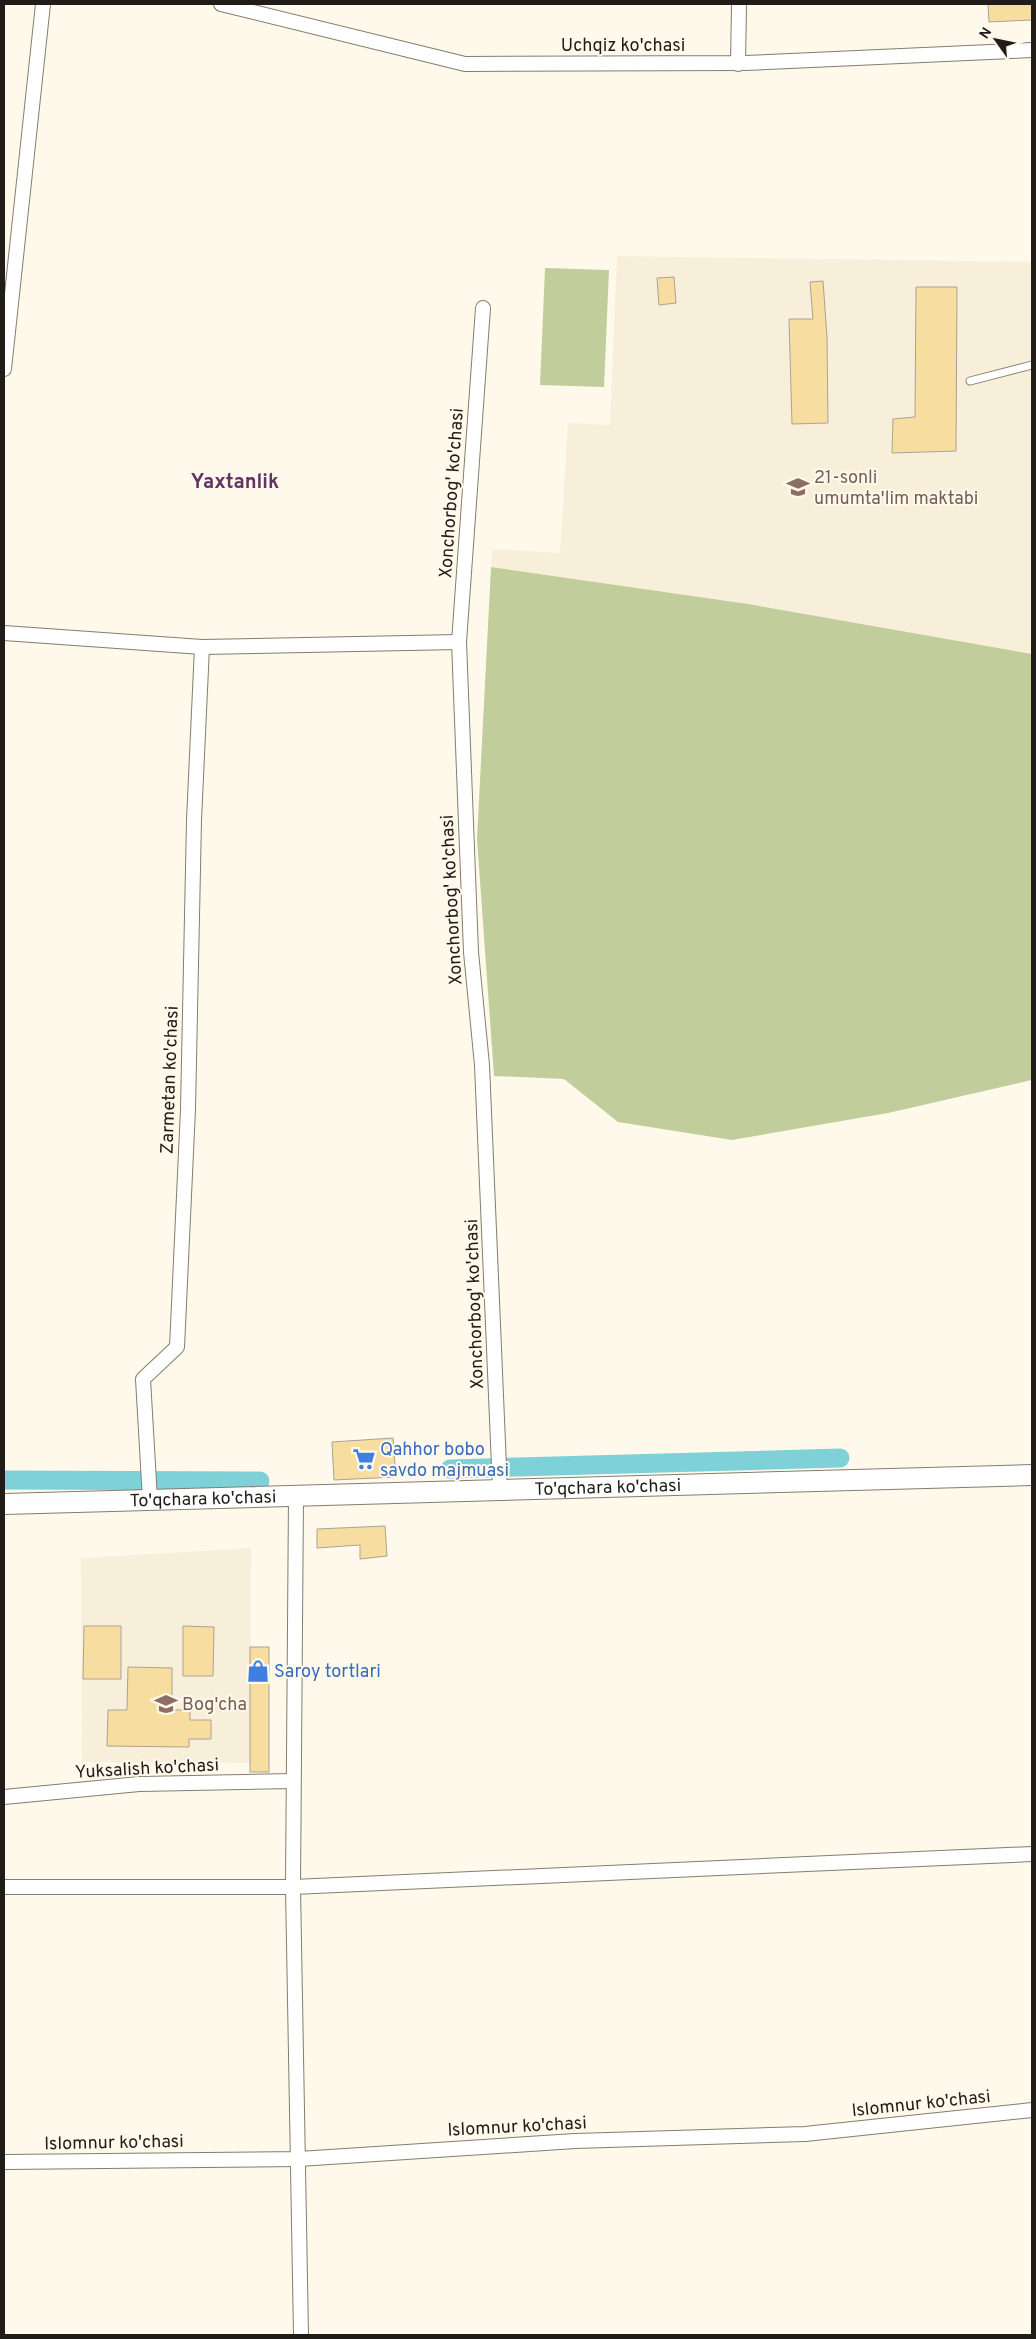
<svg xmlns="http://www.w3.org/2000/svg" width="1036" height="2339" font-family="Overpass,sans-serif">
	<rect width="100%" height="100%" fill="#fff9ec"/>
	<g fill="#f7efd9">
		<path d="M 617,256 L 1032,262 L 1032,654 L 748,604 L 491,567 L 493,549 L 560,553 L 568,423 L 610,425 Z"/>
		<path d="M 251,1548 L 250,1763 L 82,1762 L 81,1558 Z"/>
	</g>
	<g fill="#c1ce9c">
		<path d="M 545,268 L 609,270 L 604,387 L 540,385 Z"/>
		<path d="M 491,567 L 748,604 L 1032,654 L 1032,1080 L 888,1113 L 732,1140 L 618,1122 L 564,1079 L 494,1076 L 477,839 Z"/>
	</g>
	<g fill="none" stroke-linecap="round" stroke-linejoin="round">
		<g stroke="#7ed2d7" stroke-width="19">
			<path d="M 450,1469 L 840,1458"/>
			<path d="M 4,1480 L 260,1481"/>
		</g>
	</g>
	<g fill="#f8dda1" stroke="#aaa394">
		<path d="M 988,4 L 1032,4 L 1032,20 L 989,22 Z"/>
		<path d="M 674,277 L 676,303 L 659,305 L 657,278 Z"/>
		<path d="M 823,281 L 827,337 L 828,423 L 792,424 L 789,319 L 813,319 L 810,282 Z"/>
		<path d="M 916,287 L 957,287 L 956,451 L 892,453 L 893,419 L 915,417 Z"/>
		<path d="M 393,1438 L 396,1477 L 334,1480 L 332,1442 Z"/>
		<path d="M 385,1526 L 387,1556 L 360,1559 L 360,1545 L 317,1548 L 317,1529 Z"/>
		<path d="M 84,1626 L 121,1626 L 121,1679 L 83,1679 Z"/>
		<path d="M 183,1626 L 214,1627 L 213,1676 L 183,1676 Z"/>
		<rect x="250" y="1647" width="19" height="125"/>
		<path d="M 128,1667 L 172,1668 L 172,1710 L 190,1710 L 190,1720 L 211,1720 L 211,1739 L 189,1739 L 189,1747 L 107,1746 L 108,1710 L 127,1710 Z"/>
	</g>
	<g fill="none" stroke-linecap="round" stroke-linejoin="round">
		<defs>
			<path id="lane" d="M 970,381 L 1032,365"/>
			<g id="street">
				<path d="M 221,4 L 465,64 L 745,63 L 1032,50"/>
				<path d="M 738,64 L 739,4"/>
				<path d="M 483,308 L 459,642 L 471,952 L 482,1065 L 500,1490"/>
				<path d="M 4,369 L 43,4"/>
				<path d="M 4,633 L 202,647 L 459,642"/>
				<path d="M 296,1496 L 293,1887 L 301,2335"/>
				<path d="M 150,1500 L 143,1379 L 177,1347 L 188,1109 L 194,820 L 202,647"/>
				<path d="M 4,1797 L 139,1784 L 293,1781"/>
				<path d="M 4,1887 L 293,1887 L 1032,1854"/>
				<path d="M 4,2162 L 299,2159 L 575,2141 L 805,2134 L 1032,2110"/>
			</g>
			<g id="secondary">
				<path id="s1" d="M 4,1504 L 1032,1475"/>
			</g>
		</defs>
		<use href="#lane" stroke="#837d6f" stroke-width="9"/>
		<use href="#street" stroke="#837d6f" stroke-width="16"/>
		<use href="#secondary" stroke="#837d6f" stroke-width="22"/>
		<use href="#lane" stroke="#fff" stroke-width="7"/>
		<use href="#street" stroke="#fff" stroke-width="14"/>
		<use href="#secondary" stroke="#fff" stroke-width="20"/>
	</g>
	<defs>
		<symbol id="school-bare" viewBox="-9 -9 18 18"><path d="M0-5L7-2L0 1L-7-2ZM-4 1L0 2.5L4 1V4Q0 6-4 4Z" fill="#8d6e63" stroke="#fff9ec" stroke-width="2.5" paint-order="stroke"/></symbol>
		<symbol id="supermarket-bare" viewBox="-9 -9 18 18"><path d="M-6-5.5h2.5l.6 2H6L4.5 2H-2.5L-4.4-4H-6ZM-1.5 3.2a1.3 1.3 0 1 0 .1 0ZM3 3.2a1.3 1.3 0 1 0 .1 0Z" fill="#3f7fe0" stroke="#fff9ec" stroke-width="2.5" paint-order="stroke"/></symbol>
		<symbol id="shop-bare" viewBox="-9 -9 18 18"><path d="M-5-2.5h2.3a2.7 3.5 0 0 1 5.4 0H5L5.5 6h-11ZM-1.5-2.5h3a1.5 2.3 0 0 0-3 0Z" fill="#3f7fe0" stroke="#fff9ec" stroke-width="2.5" paint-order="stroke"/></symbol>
	</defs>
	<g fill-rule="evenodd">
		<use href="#school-bare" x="782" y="471" width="32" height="32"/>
		<use href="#supermarket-bare" x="348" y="1443" width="32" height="32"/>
		<use href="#shop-bare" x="242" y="1655" width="32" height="32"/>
		<use href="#school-bare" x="150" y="1688" width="32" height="32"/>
	</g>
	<g text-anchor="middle" stroke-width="4" stroke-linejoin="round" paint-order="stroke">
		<g font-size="18" fill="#201d18" stroke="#fff9ec">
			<text x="623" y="51">Uchqiz ko'chasi</text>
			<text transform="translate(451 493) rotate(-86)" y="6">Xonchorbog' ko'chasi</text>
			<text transform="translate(451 900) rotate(-93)" y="6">Xonchorbog' ko'chasi</text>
			<text transform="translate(169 1080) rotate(-88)" y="6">Zarmetan ko'chasi</text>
			<text transform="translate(474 1304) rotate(-92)" y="6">Xonchorbog' ko'chasi</text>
			<text dy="6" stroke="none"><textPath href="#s1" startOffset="604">To'qchara ko'chasi</textPath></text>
			<text dy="6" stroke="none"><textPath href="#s1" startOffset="199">To'qchara ko'chasi</textPath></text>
			<text transform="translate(147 1768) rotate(-3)" y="6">Yuksalish ko'chasi</text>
			<text transform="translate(921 2103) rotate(-6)" y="6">Islomnur ko'chasi</text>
			<text transform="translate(517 2126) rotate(-3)" y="6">Islomnur ko'chasi</text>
			<text transform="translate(114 2142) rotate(-1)" y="6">Islomnur ko'chasi</text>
		</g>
		<g font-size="18" fill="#785e54" stroke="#fff9ec" text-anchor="start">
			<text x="814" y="483">21-sonli<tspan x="814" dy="21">umumta'lim maktabi</tspan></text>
			<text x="182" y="1710">Bog'cha</text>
		</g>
		<g font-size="18" fill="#366cbe" stroke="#fff9ec" text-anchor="start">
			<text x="380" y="1455">Qahhor bobo<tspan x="380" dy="21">savdo majmuasi</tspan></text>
			<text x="274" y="1677">Saroy tortlari</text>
		</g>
		<g font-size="20" font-weight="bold" fill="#623366" stroke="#fff9ec">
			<text x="235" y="488">Yaxtanlik</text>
		</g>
	</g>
	<rect width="1036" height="2339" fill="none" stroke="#201d18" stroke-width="10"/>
	<g transform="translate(996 40) rotate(303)" stroke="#fff9ec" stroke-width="4" paint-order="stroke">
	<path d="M0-4L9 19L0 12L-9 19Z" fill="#201d18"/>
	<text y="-8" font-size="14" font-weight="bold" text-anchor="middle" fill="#201d18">N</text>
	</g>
</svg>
